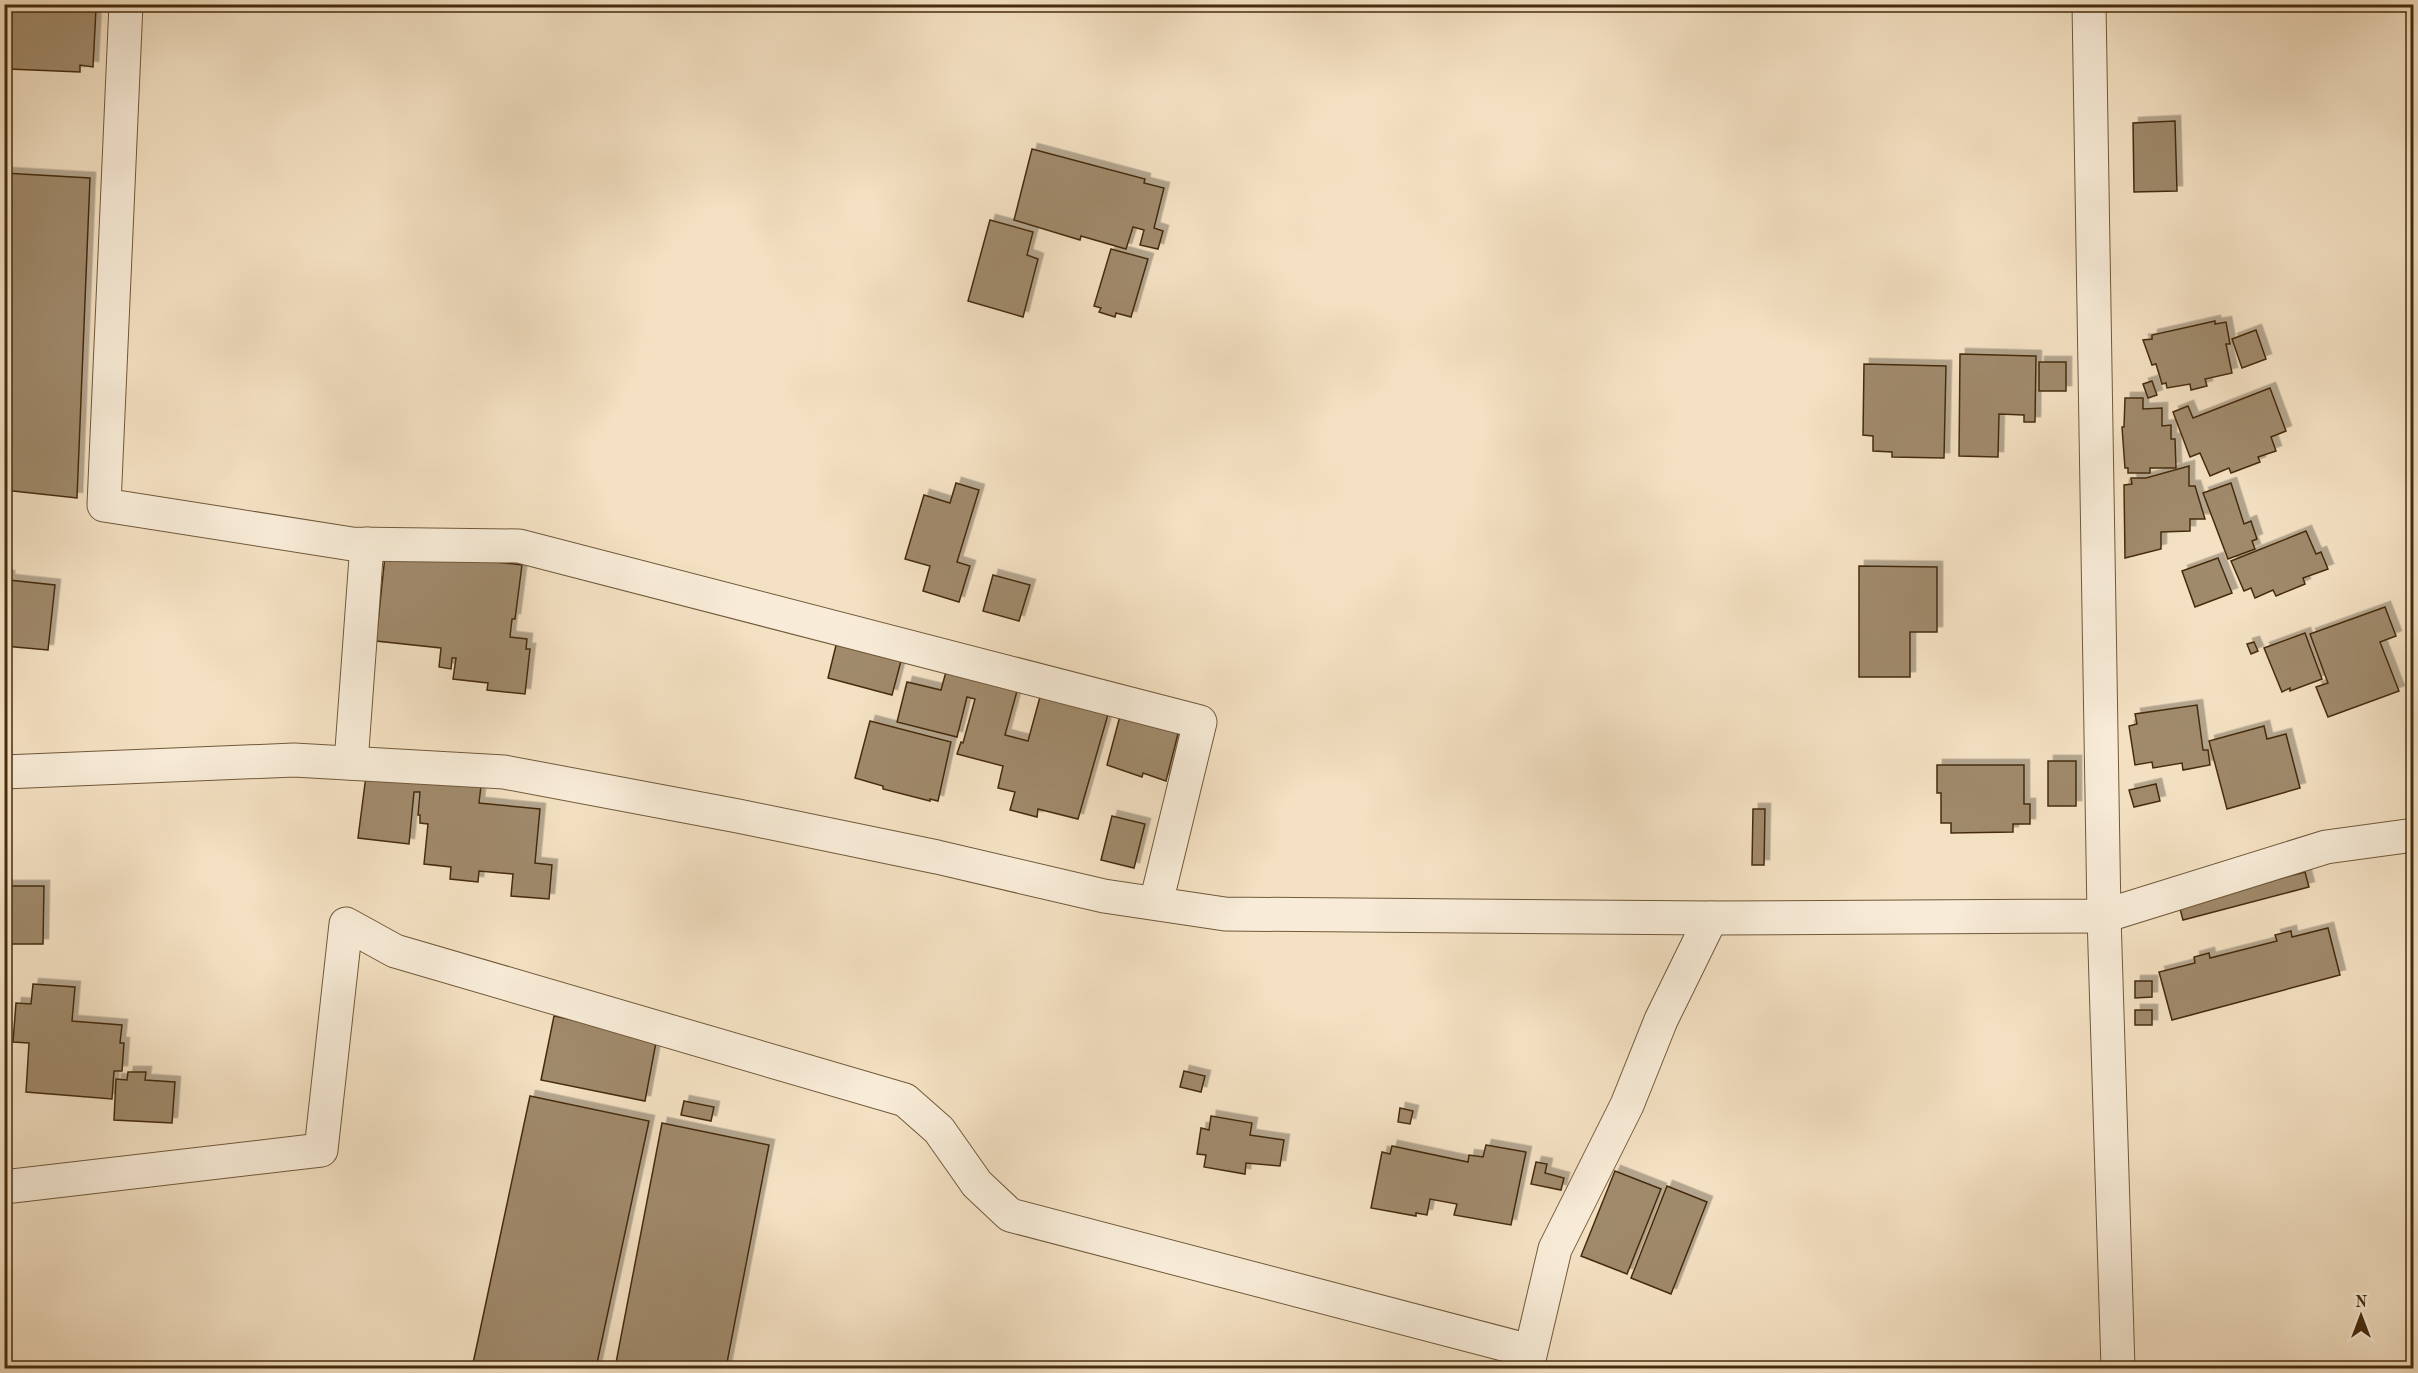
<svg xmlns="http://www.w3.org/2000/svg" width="2418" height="1373" font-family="'Old Standard TT',serif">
	<defs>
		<filter id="shadow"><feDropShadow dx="5.5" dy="-5.5" stdDeviation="0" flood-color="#0004"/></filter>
	</defs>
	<rect width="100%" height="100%" fill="#f4e1c3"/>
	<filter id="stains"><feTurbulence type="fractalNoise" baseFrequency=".00333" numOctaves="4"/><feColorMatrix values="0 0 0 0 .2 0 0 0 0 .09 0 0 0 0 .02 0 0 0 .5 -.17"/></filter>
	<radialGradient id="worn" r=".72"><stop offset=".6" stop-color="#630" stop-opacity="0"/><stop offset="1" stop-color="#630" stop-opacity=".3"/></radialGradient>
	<g fill="#a08a6c" stroke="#452c0d" stroke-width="1.5" filter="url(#shadow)">
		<path d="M 12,4 L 47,6 L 47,4 L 77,4 L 76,8 L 96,9 L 93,67 L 80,65 L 80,72 L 9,69 Z"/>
		<path d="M 2175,121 L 2177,191 L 2134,192 L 2133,123 Z"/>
		<path d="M 1032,149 L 1145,179 L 1144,183 L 1164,188 L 1154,228 L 1163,231 L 1158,249 L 1140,245 L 1144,230 L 1133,227 L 1126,249 L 1081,236 L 1080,240 L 1014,220 Z"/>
		<path d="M 4,173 L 90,178 L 77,498 L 4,490 Z"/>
		<path d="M 990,220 L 1033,232 L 1027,255 L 1038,259 L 1023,317 L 968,301 Z"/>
		<path d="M 1111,249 L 1148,259 L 1131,317 L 1116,313 L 1115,317 L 1099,312 L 1101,308 L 1094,306 Z"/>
		<path d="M 2215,321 L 2215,324 L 2226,322 L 2230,344 L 2226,344 L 2232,373 L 2205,379 L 2207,386 L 2191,390 L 2190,384 L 2167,388 L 2166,383 L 2162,384 L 2156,364 L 2152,365 L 2143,340 L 2152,339 L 2152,335 Z"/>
		<path d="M 2256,330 L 2266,359 L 2242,368 L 2232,339 Z"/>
		<path d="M 1960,354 L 2036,356 L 2035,422 L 2024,422 L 2024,415 L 1999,414 L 1998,457 L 1959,456 Z"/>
		<rect x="2039" y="362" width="27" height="29"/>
		<path d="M 1864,364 L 1946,366 L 1944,458 L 1892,457 L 1892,452 L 1873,451 L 1873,436 L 1863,435 Z"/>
		<path d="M 2152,381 L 2157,395 L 2148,398 L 2143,384 Z"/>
		<path d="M 2270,388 L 2286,431 L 2271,437 L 2276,451 L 2258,457 L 2260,462 L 2231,473 L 2229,468 L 2210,476 L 2200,453 L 2190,457 L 2173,412 L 2188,406 L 2193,418 Z"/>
		<path d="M 2125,398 L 2143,398 L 2143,409 L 2162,408 L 2162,426 L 2171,425 L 2171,439 L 2175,439 L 2176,468 L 2150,468 L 2150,473 L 2128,473 L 2128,468 L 2125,468 L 2122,427 L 2124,427 Z"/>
		<path d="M 2189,466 L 2189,486 L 2195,486 L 2205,519 L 2190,519 L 2190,531 L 2161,532 L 2161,549 L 2125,558 L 2124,485 L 2132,484 L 2131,478 L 2146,478 Z"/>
		<path d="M 956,483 L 979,490 L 957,562 L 970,566 L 959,602 L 923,591 L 930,566 L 905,559 L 924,495 L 950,503 Z"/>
		<path d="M 2231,483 L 2244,524 L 2251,521 L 2257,539 L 2252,541 L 2255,549 L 2228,559 L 2203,493 Z"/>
		<path d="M 2306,531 L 2316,554 L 2321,552 L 2328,569 L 2303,578 L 2305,584 L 2276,596 L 2273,590 L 2255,598 L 2251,588 L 2244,591 L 2231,561 Z"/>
		<path d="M 408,552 L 522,565 L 515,619 L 512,619 L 510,637 L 527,639 L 526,649 L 530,649 L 525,694 L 487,690 L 488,683 L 453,679 L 456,658 L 452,658 L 451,669 L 439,667 L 441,648 L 376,641 L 385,556 Z"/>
		<path d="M 2218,558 L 2232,593 L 2195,607 L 2182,571 Z"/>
		<path d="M 1859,566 L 1937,567 L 1937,632 L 1910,632 L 1910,677 L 1859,677 Z"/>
		<path d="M 993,575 L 1030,585 L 1019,621 L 983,611 Z"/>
		<path d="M 4,576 L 9,576 L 9,580 L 55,585 L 48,650 L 4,646 Z"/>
		<path d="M 2385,607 L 2396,636 L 2380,642 L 2399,691 L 2328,717 L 2316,687 L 2328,683 L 2310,634 Z"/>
		<path d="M 840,629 L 905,646 L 892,695 L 828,678 Z"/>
		<path d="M 2305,633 L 2322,679 L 2290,691 L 2290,688 L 2282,692 L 2264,648 Z"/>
		<path d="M 2254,642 L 2258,651 L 2251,654 L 2247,644 Z"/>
		<path d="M 949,661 L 1020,680 L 1005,735 L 1028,741 L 1043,686 L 1111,704 L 1078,819 L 1038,809 L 1037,817 L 1010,810 L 1015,792 L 998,788 L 1003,766 L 957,754 L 961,742 L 963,743 L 975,699 L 967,697 L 957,737 L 897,722 L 907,682 L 941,690 Z"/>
		<path d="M 2197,705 L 2203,750 L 2208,750 L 2210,765 L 2183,770 L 2182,763 L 2153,768 L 2152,762 L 2135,765 L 2129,726 L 2137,724 L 2135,714 Z"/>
		<path d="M 1120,716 L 1179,730 L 1166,781 L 1143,773 L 1142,777 L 1107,765 Z"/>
		<path d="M 870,721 L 951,742 L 938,801 L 930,799 L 930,801 L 883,789 L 883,786 L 855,778 Z"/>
		<path d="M 2264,726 L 2267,739 L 2286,734 L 2300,788 L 2227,809 L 2209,741 Z"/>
		<rect x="2048" y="761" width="28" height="45"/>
		<path d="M 1937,765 L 2024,765 L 2024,804 L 2030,804 L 2030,824 L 2013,824 L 2013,832 L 1951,833 L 1951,823 L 1941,823 L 1941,793 L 1937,793 Z"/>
		<path d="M 367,768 L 481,786 L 479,803 L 540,809 L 535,863 L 552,865 L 549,899 L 511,896 L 513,874 L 479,871 L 478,882 L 450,879 L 451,867 L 424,864 L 428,824 L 420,823 L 420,815 L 418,815 L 420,792 L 414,792 L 409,844 L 358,838 Z"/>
		<path d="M 2156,784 L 2160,801 L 2134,807 L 2129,790 Z"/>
		<path d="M 1753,809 L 1765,809 L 1764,865 L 1752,865 Z"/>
		<path d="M 1112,816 L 1145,824 L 1134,868 L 1101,860 Z"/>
		<path d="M 2305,872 L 2309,887 L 2183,920 L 2179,905 Z"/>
		<path d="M 4,886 L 44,886 L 43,944 L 4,944 Z"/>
		<path d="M 2328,928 L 2340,975 L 2172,1020 L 2159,972 L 2195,963 L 2194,957 L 2209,953 L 2210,958 L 2277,941 L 2275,935 L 2291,931 L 2292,937 Z"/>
		<path d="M 2135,981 L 2152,981 L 2152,997 L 2135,998 Z"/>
		<path d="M 33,984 L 75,987 L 72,1021 L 122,1025 L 120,1043 L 124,1043 L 122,1071 L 114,1071 L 112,1099 L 26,1092 L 29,1043 L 13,1042 L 16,1003 L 31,1004 Z"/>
		<rect x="2135" y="1010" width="17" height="15"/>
		<path d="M 554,1016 L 657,1037 L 645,1101 L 541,1080 Z"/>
		<path d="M 1184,1071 L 1205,1076 L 1201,1092 L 1180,1087 Z"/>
		<path d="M 128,1072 L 146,1072 L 145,1080 L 175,1082 L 172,1123 L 114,1120 L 116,1079 L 127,1080 Z"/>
		<path d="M 530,1096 L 649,1121 L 596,1368 L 472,1368 Z"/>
		<path d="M 684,1101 L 714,1107 L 711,1121 L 681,1115 Z"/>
		<path d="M 1400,1108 L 1413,1111 L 1410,1124 L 1398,1122 Z"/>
		<path d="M 1211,1116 L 1252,1123 L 1250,1135 L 1284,1140 L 1280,1166 L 1246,1163 L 1245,1174 L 1204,1167 L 1206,1155 L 1197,1154 L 1201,1128 L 1209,1130 Z"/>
		<path d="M 662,1123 L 769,1145 L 726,1368 L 615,1368 Z"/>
		<path d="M 1486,1145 L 1526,1152 L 1511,1225 L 1454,1215 L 1457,1204 L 1430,1199 L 1427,1215 L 1416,1213 L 1416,1216 L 1371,1208 L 1382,1152 L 1390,1154 L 1392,1146 L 1468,1162 L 1469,1155 L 1483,1157 Z"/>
		<path d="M 1536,1162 L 1547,1164 L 1545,1173 L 1564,1178 L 1561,1190 L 1531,1184 Z"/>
		<path d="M 1615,1171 L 1661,1189 L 1627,1274 L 1581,1256 Z"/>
		<path d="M 1667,1186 L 1707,1202 L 1671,1294 L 1631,1278 Z"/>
	</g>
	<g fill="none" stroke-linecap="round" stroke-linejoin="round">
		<defs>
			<g id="minor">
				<path d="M 126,4 L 104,505 L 352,544 L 519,546 L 1200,722 L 1156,903"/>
				<path d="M 2089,4 L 2104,916 L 2118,1368"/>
				<path d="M 351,763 L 367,544"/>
				<path d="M 4,772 L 294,760 L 504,772 L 738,816 L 937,857 L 1104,896 L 1225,914 L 1711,918 L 2104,916 L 2326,847 L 2414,835"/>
				<path d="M 4,1187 L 321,1150 L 346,924 L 395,951 L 905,1100 L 939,1130 L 977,1184 L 1010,1215 L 1530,1351"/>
				<path d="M 1527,1368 L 1555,1249 L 1627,1105 L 1661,1020 L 1711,918"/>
			</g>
		</defs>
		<use href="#minor" stroke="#71593a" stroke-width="35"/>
		<use href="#minor" stroke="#f8ecd8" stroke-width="33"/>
	</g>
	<rect width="2418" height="1373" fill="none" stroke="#f4e1c3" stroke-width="24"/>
	<rect x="6" y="6" width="2406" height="1361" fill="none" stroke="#452c0d" stroke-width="3"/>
	<rect x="12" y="12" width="2394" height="1349" fill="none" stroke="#452c0d" stroke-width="1.5"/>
	<g transform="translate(2361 1316)" stroke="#f8ecd8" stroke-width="4.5" paint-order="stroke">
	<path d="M0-4.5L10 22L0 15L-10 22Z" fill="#452c0d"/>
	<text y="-9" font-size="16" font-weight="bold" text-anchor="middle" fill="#452c0d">N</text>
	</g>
	<rect width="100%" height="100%" filter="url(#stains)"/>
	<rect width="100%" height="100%" fill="url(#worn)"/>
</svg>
